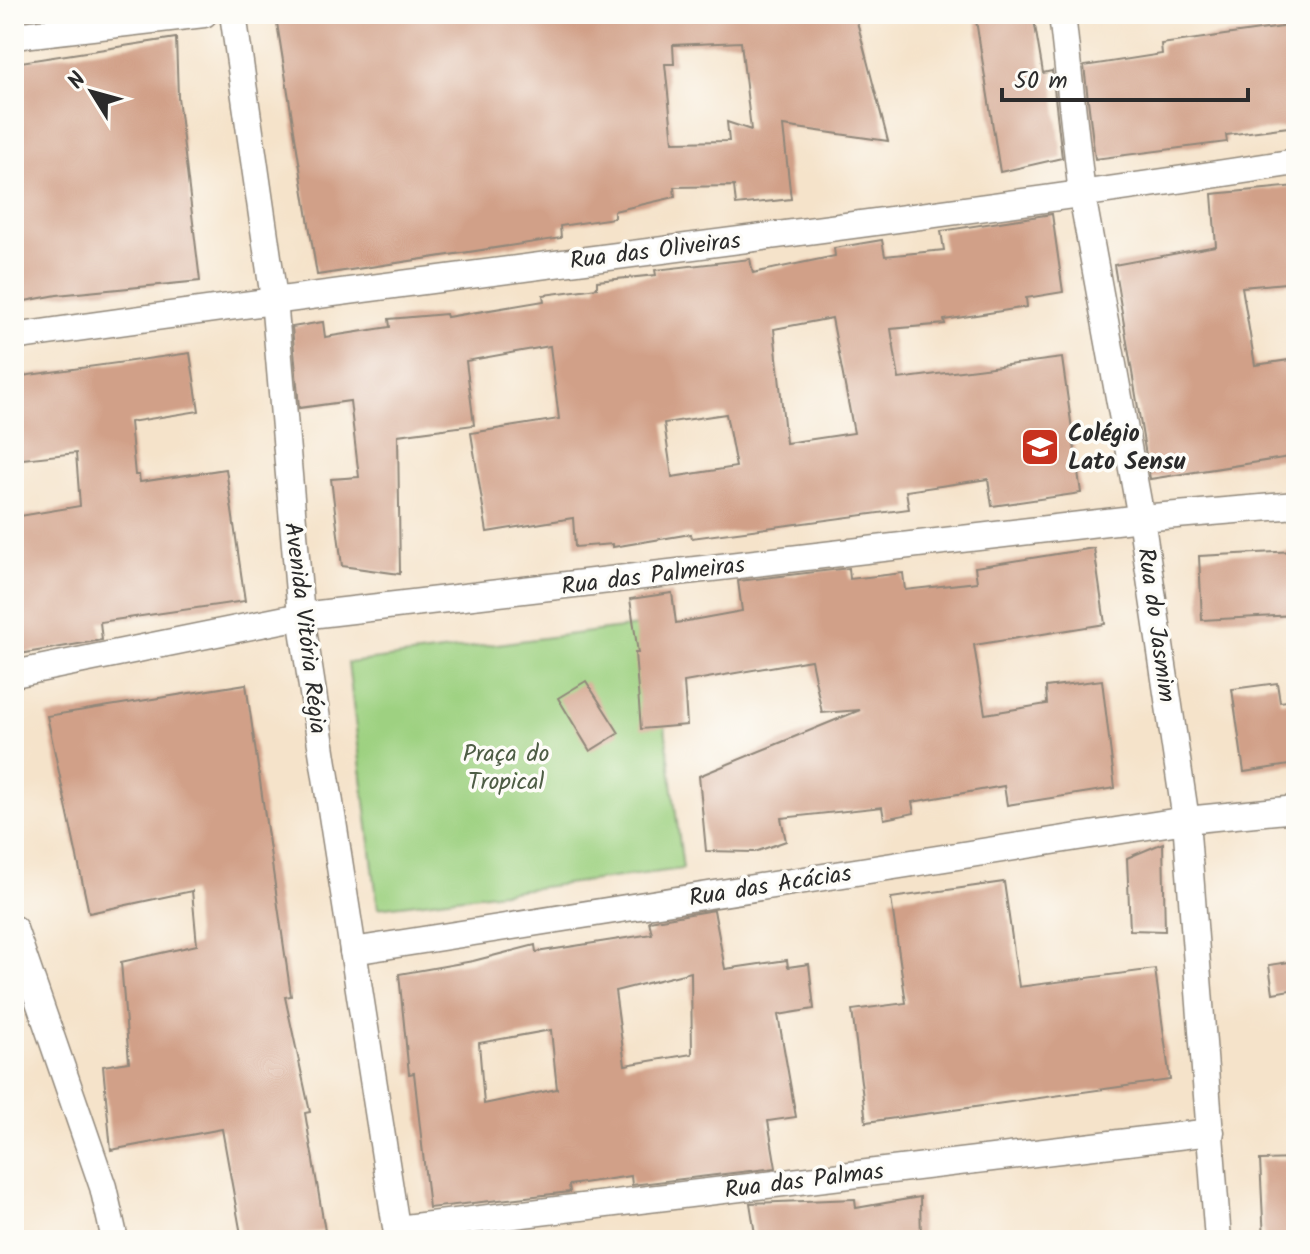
<svg xmlns="http://www.w3.org/2000/svg" width="1310" height="1254" font-family="Kalam,sans-serif">
	<rect width="100%" height="100%" fill="#fdfcf7"/>
	<filter id="ink" filterUnits="userSpaceOnUse"><feTurbulence type="fractalNoise" baseFrequency=".0125" numOctaves="2"/><feDisplacementMap in="SourceGraphic" scale="16" xChannelSelector="R" yChannelSelector="G"/><feConvolveMatrix kernelMatrix="1 2 1 2 8 2 1 2 1" color-interpolation-filters="sRGB"/></filter>
	<filter id="wash" filterUnits="userSpaceOnUse"><feTurbulence type="fractalNoise" baseFrequency=".006" numOctaves="4" result="noise"/><feDisplacementMap in="SourceGraphic" scale="32" xChannelSelector="R" yChannelSelector="G"/><feGaussianBlur stdDeviation="1.8" result="paint"/><feColorMatrix in="noise" values="0 0 0 0 0 0 0 0 0 0 0 0 0 0 0 0 0 1.4 0 .05"/><feComposite in="paint" operator="in"/></filter>
	<g filter="url(#wash)">
		<rect width="100%" height="100%" fill="#f5e3ca"/>
		<path fill="#9ed181" stroke="#647e56" stroke-width="2" d="M 652,624 L 683,869 L 378,908 L 348,663 Z"/>
		<g id="blocks">
			<g fill="#d1a088" fill-rule="evenodd">
				<path d="M 342,14 L 855,14 L 888,141 L 783,126 L 791,199 L 736,205 L 734,186 L 674,187 L 675,197 L 614,211 L 614,218 L 560,226 L 561,238 L 317,275 L 277,23 ZM 741,42 L 751,130 L 727,122 L 729,141 L 673,142 L 665,64 L 674,64 L 673,45 Z"/>
				<path d="M 975,14 L 1033,14 L 1043,73 L 1052,71 L 1062,158 L 1000,172 Z"/>
				<path d="M 1296,25 L 1296,126 L 1226,135 L 1227,142 L 1095,159 L 1084,66 L 1162,54 L 1161,44 Z"/>
				<path d="M 176,38 L 178,97 L 200,281 L 57,295 L 14,303 L 14,63 Z"/>
				<path d="M 1296,186 L 1296,282 L 1242,287 L 1255,365 L 1296,359 L 1296,456 L 1150,479 L 1114,265 L 1216,246 L 1212,194 Z"/>
				<path d="M 1052,214 L 1063,292 L 1026,298 L 1027,307 L 944,320 L 945,324 L 891,329 L 899,379 L 1062,358 L 1081,493 L 992,506 L 988,479 L 906,491 L 909,509 L 692,538 L 691,534 L 613,547 L 613,544 L 575,547 L 573,518 L 487,532 L 471,433 L 559,419 L 550,346 L 466,361 L 474,425 L 398,435 L 400,574 L 342,566 L 331,479 L 359,477 L 350,401 L 299,408 L 292,327 L 323,322 L 325,337 L 390,327 L 389,319 L 446,314 L 447,317 L 544,301 L 543,295 L 597,288 L 597,281 L 656,275 L 655,270 L 750,259 L 753,273 L 835,256 L 834,248 L 882,240 L 885,256 L 944,250 L 941,231 ZM 832,318 L 854,433 L 786,443 L 774,329 ZM 726,414 L 736,467 L 672,477 L 664,423 Z"/>
				<path d="M 190,353 L 199,411 L 130,422 L 135,475 L 139,475 L 140,482 L 226,469 L 245,601 L 100,622 L 102,640 L 14,655 L 14,517 L 80,506 L 76,453 L 14,460 L 14,377 Z"/>
				<path d="M 1094,548 L 1105,624 L 974,645 L 985,714 L 1047,704 L 1046,687 L 1102,680 L 1115,788 L 1007,805 L 1004,786 L 912,802 L 914,813 L 884,819 L 882,807 L 781,818 L 786,841 L 755,852 L 706,851 L 699,776 L 860,710 L 822,713 L 811,660 L 684,682 L 687,725 L 641,729 L 635,653 L 638,653 L 630,599 L 672,593 L 676,623 L 742,611 L 738,581 L 849,568 L 850,579 L 903,573 L 905,590 L 977,582 L 975,567 Z"/>
				<path d="M 1296,551 L 1296,615 L 1202,620 L 1199,556 Z"/>
				<path d="M 586,681 L 619,733 L 590,751 L 558,698 Z"/>
				<path d="M 1277,683 L 1280,702 L 1296,700 L 1296,764 L 1244,772 L 1232,689 Z"/>
				<path d="M 246,684 L 291,996 L 285,997 L 310,1112 L 305,1113 L 325,1231 L 264,1240 L 242,1240 L 222,1129 L 111,1150 L 103,1066 L 129,1062 L 121,962 L 197,945 L 192,891 L 89,913 L 47,716 Z"/>
				<path d="M 1163,843 L 1165,931 L 1130,930 L 1127,858 Z"/>
				<path d="M 1004,882 L 1019,987 L 1155,969 L 1170,1080 L 866,1122 L 852,1010 L 906,1003 L 891,898 Z"/>
				<path d="M 714,910 L 725,969 L 787,960 L 788,967 L 809,964 L 814,1009 L 778,1015 L 796,1117 L 768,1121 L 776,1168 L 632,1185 L 631,1176 L 569,1185 L 570,1192 L 429,1208 L 414,1073 L 409,1074 L 399,974 L 473,961 L 535,945 L 536,952 L 652,934 L 649,921 ZM 691,972 L 692,1054 L 625,1065 L 615,991 ZM 551,1030 L 557,1089 L 484,1104 L 479,1043 Z"/>
				<path d="M 1296,961 L 1296,989 L 1273,993 L 1269,965 Z"/>
				<path d="M 1296,1159 L 1296,1240 L 1264,1240 L 1260,1160 Z"/>
				<path d="M 920,1197 L 921,1240 L 756,1240 L 750,1203 L 855,1199 L 856,1208 Z"/>
			</g>
		</g>
	</g>
	<g filter="url(#ink)">
		<use href="#blocks" fill-opacity="0" stroke="#90877a" stroke-width="2"/>
		<g fill="none" stroke-linecap="round" stroke-linejoin="round">
			<defs>
				<g id="street">
					<path d="M 233,14 L 274,299 L 301,616 L 398,1240"/>
					<path d="M 1062,14 L 1082,195 L 1141,518 L 1186,820 L 1218,1240"/>
					<path d="M 14,36 L 204,14"/>
					<path d="M 14,337 C 441,275 870,228 1296,162"/>
					<path d="M 14,674 L 301,616 L 1141,518 L 1296,505"/>
					<path d="M 14,929 L 103,1187 L 115,1240"/>
					<path d="M 353,951 L 1186,820 L 1296,809"/>
					<path d="M 397,1229 L 1211,1132"/>
				</g>
			</defs>
			<use href="#street" stroke="#90877a" stroke-width="29"/>
			<use href="#street" stroke="#fff" stroke-width="26"/>
		</g>
	</g>
	<defs>
		<symbol id="school-square" viewBox="-11 -11 22 22"><rect x="-9" y="-9" width="18" height="18" rx="4" fill="#c8321e" stroke="#fdfcf7"/><path d="M0-5L7-2L0 1L-7-2ZM-4 1L0 2.5L4 1V4Q0 6-4 4Z" fill="#fff"/></symbol>
	</defs>
	<g fill-rule="evenodd">
		<use href="#school-square" x="1018" y="425" width="44" height="44"/>
	</g>
	<g text-anchor="middle" stroke-width="7" stroke-linejoin="round" paint-order="stroke">
		<g font-size="24" fill="#2b2b2b" stroke="#fdfcf7">
			<text transform="translate(655 250) rotate(-7)" y="8">Rua das Oliveiras</text>
			<text transform="translate(653 575) rotate(-7)" y="8">Rua das Palmeiras</text>
			<text transform="translate(1157 625) rotate(82)" y="8">Rua do Jasmim</text>
			<text transform="translate(306 628) rotate(83)" y="8">Avenida Vitória Régia</text>
			<text transform="translate(770 885) rotate(-9)" y="8">Rua das Acácias</text>
			<text transform="translate(804 1180) rotate(-7)" y="8">Rua das Palmas</text>
		</g>
		<g font-size="24" font-weight="bold" fill="#2b2b2b" stroke="#fdfcf7" text-anchor="start">
			<text x="1068" y="441">Colégio<tspan x="1068" dy="28">Lato Sensu</tspan></text>
		</g>
		<g font-size="24" fill="#4e5d45" stroke="#fdfcf7">
			<text x="506" y="761">Praça do<tspan x="506" dy="28">Tropical</tspan></text>
		</g>
	</g>
	<rect width="1310" height="1254" fill="none" stroke="#fdfcf7" stroke-width="48"/>
	<g transform="translate(92 92) rotate(307)" stroke="#fdfcf7" stroke-width="6" paint-order="stroke">
	<path d="M0-6L14 30L0 20L-14 30Z" fill="#2b2b2b"/>
	<text y="-12" font-size="22" font-weight="bold" text-anchor="middle" fill="#2b2b2b">N</text>
	</g>
	<path d="M1002 88v12h246v-12" fill="none" stroke="#2b2b2b" stroke-width="4"/>
	<text x="1014" y="88" font-size="24" fill="#2b2b2b" stroke="#fdfcf7" stroke-width="6" paint-order="stroke">50 m</text>
</svg>
